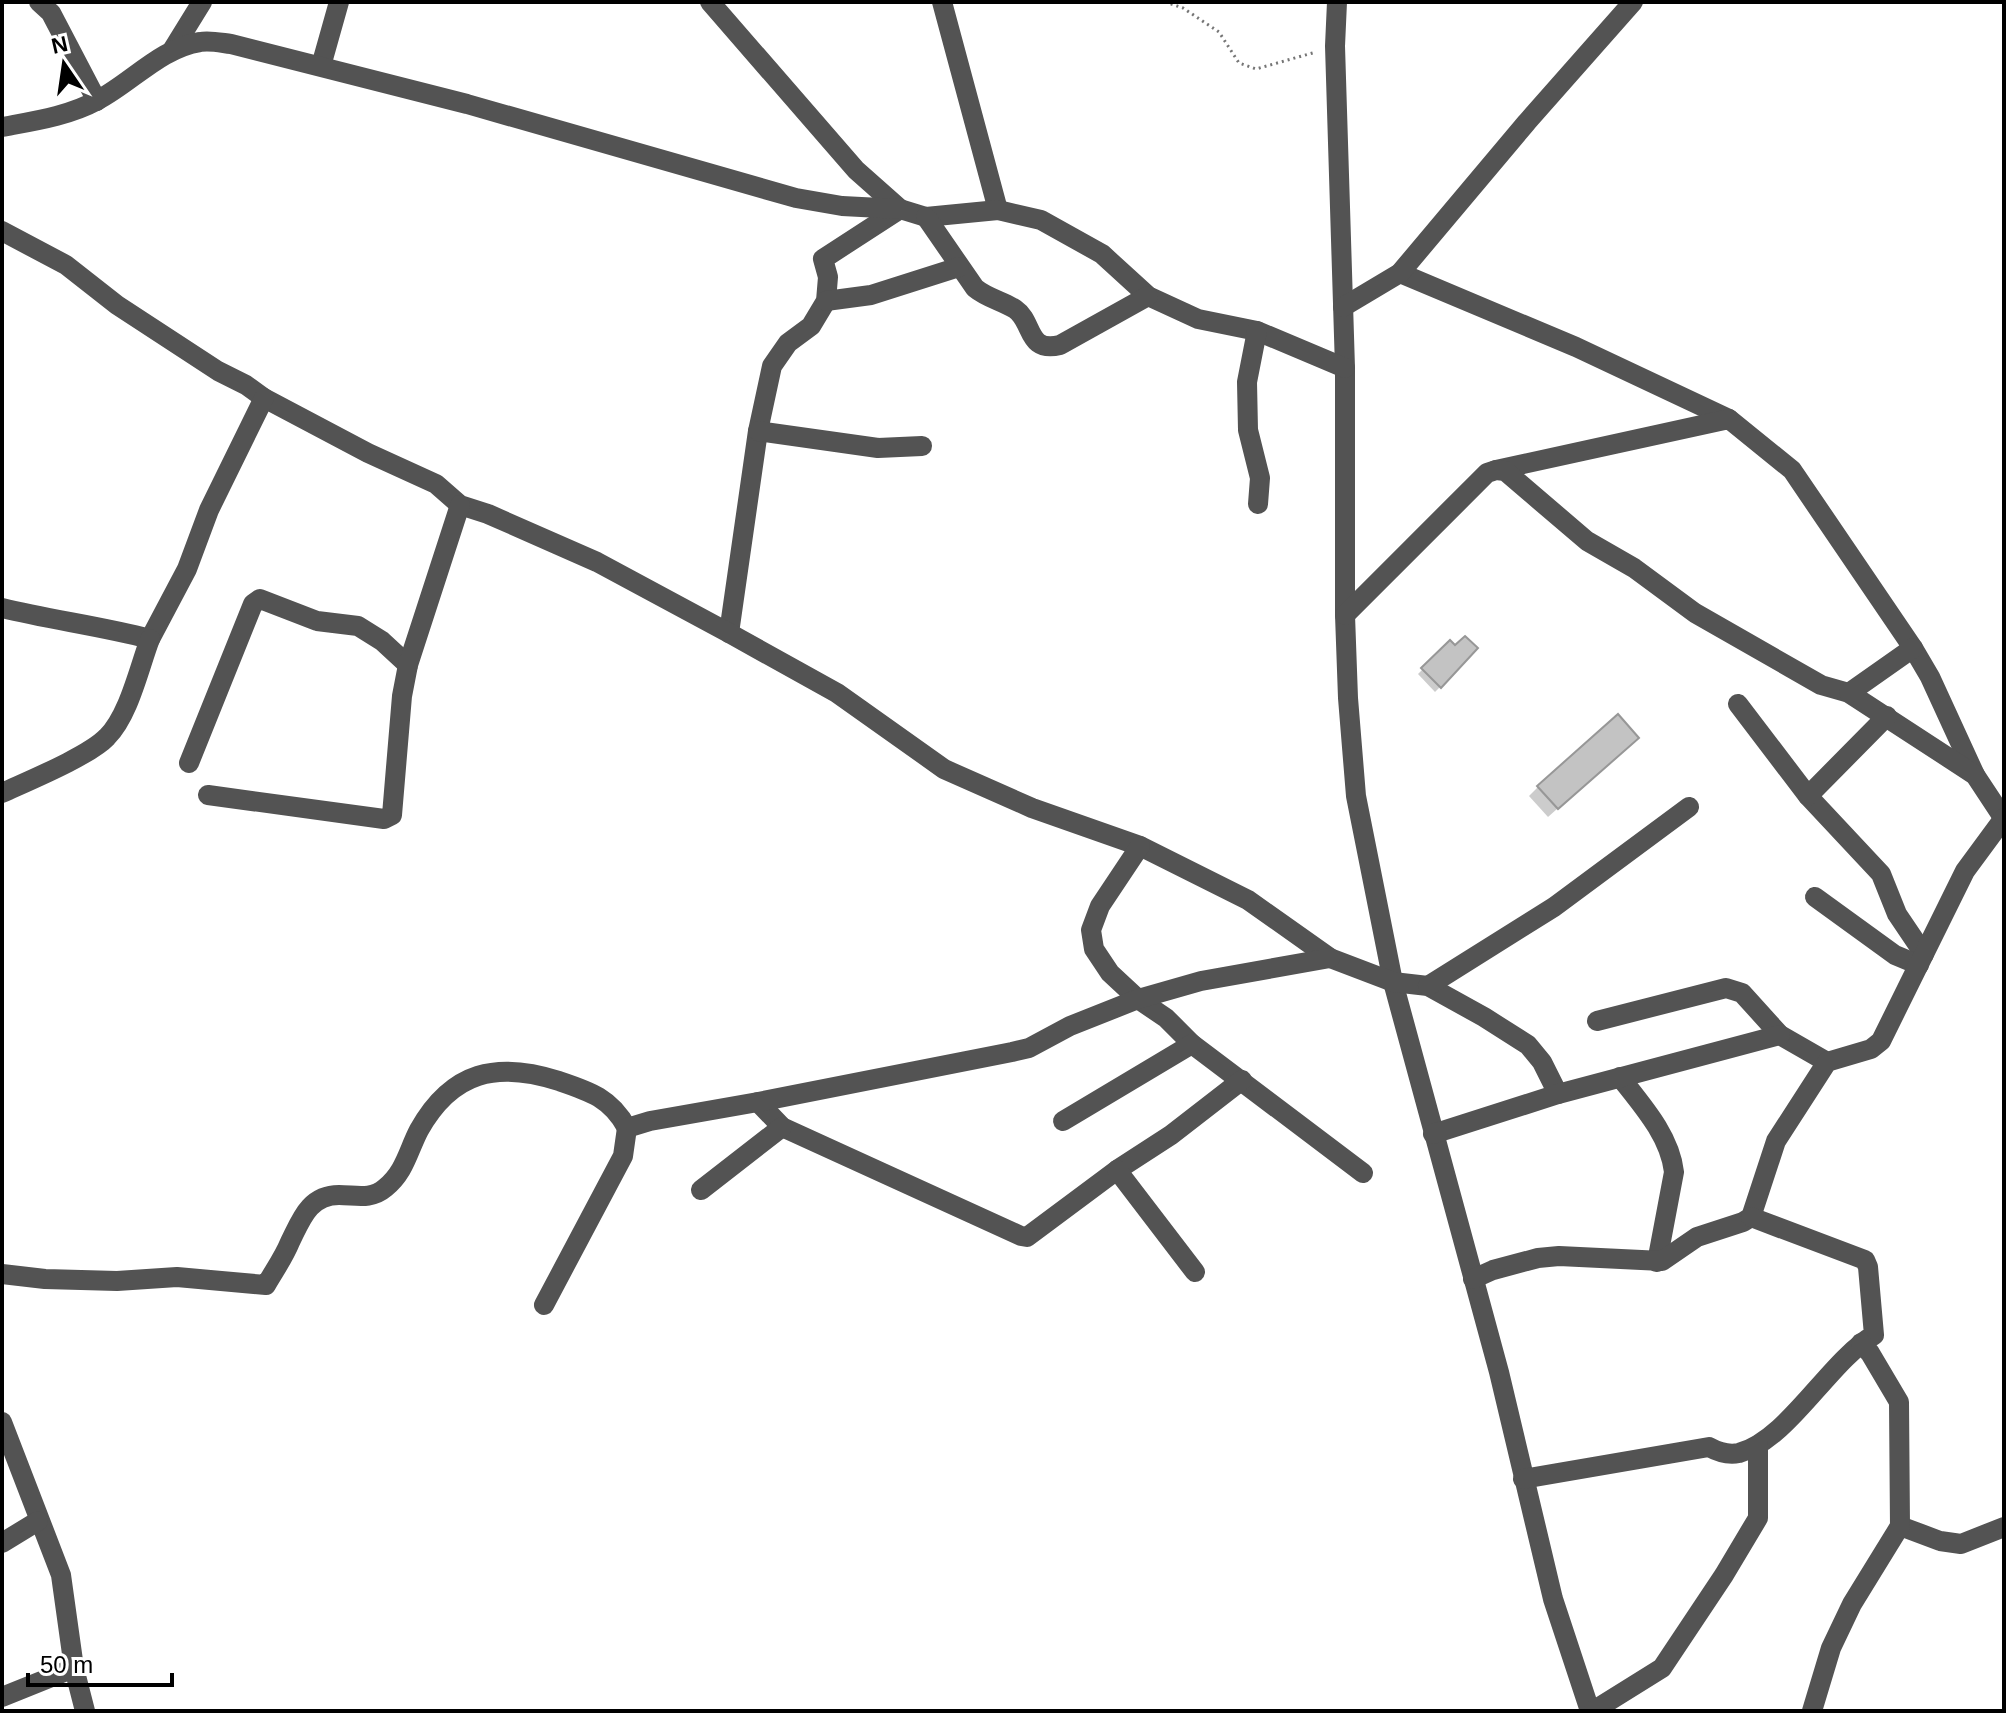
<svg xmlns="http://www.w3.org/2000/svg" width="2006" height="1713" font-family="Helvetica,sans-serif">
	<rect width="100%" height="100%" fill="#fff"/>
	<g fill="#0003">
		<path d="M 1450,642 L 1467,660 L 1435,692 L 1418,674 Z"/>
		<path d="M 1627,747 L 1548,817 L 1529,796 L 1538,787 Z"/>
	</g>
	<g fill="#c3c3c3" stroke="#979797" stroke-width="2">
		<path d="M 1465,636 L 1478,648 L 1441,688 L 1421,668 L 1450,640 L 1455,645 Z"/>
		<path d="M 1618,714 L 1639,738 L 1558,809 L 1537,786 Z"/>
	</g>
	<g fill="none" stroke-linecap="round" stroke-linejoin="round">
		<path stroke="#757575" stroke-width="3" stroke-dasharray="2 4" stroke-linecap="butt" d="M 1165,2 L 1183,8 L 1219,32 L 1239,63 L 1256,69 L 1316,52"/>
		<g stroke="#535353" stroke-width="20">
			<path d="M 39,2 L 51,13 L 97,101"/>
			<path d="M 710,2 L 856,170 L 900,209 L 823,259 L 828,277 L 826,301 L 811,326 L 788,343 L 772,366 L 758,431 L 729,633"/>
			<path d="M 942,2 L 998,210"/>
			<path d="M 1337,2 L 1335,46 L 1345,368 L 1345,615 L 1348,698 L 1356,796 L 1393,982 L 1499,1372 L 1553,1599 L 1590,1711"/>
			<path d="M 173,49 L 202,2"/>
			<path d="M 321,66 L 339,2"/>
			<path d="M 2,127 C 34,121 69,116 98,100 C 132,82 161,48 200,42 C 210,40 222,43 231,44 L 467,104 L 796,198 L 842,206 L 900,209 L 926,217 L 998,210 L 1041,220 L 1102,254 L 1148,296 L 1198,319 L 1257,331 L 1345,368"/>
			<path d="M 926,217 L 975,288 C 987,298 1002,301 1015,309 C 1034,322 1026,353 1060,345 L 1148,296"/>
			<path d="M 2,231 L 66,265 L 117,305 L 218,371 L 246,385 L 264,398 L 368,453 L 436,484 L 460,505 L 488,514 L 597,562 L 729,633 L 837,693 L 944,769 L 1032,808 L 1140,846 L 1248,900 L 1330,958 L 1393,982 L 1428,986 L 1484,1017 L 1528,1045 L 1542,1062 L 1558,1094"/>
			<path d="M 1400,273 L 1576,347 L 1729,419"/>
			<path d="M 826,301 L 871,295 L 959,267"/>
			<path d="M 1343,307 L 1400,273 L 1527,122 L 1633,2"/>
			<path d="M 1257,331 L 1247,382 L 1248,430 L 1260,478 L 1258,504"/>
			<path d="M 758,431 L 878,448 L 922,446"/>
			<path d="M 1496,470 L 1729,419 L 1792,470 L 1913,648 L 1930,677 L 1975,775"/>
			<path d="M 2,608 C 51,620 101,626 150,639 L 187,569 L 209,510 L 264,398"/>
			<path d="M 1345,615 L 1487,473 L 1496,470 L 1505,471 L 1587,541 L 1634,568 L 1695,613 L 1821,685 L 1849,693 L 1975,775 L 2004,819"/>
			<path d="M 1849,693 L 1913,648"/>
			<path d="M 1738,704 L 1808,796 L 1881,874 L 1897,914 L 1924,954"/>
			<path d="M 189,763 L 253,604 L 260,599 L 317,621 L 358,626 L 382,641 L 408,665"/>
			<path d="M 2,793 C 28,781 89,756 107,737 C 129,715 139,668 150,639"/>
			<path d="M 208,795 L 384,819 L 392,815 L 402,696 L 408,665 L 460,505"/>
			<path d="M 1808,796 L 1887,716"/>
			<path d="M 1140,846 L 1100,906 L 1091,930 L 1094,949 L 1110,973 L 1138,999 L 1166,1018 L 1192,1044 L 1363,1173"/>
			<path d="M 1815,897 L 1895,955 L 1919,965"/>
			<path d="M 1428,986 L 1554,907 L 1689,807"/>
			<path d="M 1597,1021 L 1726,988 L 1742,993 L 1780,1035 L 1827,1062"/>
			<path d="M 1620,1077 C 1642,1105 1670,1136 1674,1172 L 1657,1262"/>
			<path d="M 758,1102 L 782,1127 L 1021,1236 L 1027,1237 L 1117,1170 L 1171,1135 L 1242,1080"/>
			<path d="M 1063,1121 L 1192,1044"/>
			<path d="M 1433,1134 L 1558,1094 L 1780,1035"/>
			<path d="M 1117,1170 L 1195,1272"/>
			<path d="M 701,1190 L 782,1127"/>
			<path d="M 2,1274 L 45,1279 L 117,1281 L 177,1277 L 266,1285 C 274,1271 284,1257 290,1242 C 301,1220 309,1195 339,1195 C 356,1195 371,1200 385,1188 C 405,1172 408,1151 419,1130 C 452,1071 497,1061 559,1081 C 589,1091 611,1098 627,1128"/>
			<path d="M 1473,1279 L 1493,1270 L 1538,1258 L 1559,1256 L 1662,1261 L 1697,1237 L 1743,1222 L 1751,1217 L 1776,1141 L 1827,1062 L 1871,1049 L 1881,1041 L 1965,871 L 2004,818"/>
			<path d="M 544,1305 L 623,1156 L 627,1128 L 650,1121 L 758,1102 L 1012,1052 L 1029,1048 L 1070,1026 L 1138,999 L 1201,981 L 1330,958"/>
			<path d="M 2,1422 L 61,1575 L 74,1668 L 85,1711"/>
			<path d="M 1523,1479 L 1709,1447 C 1718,1452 1729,1455 1739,1453 C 1789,1439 1829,1361 1874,1335 L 1868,1267 L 1865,1260 L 1751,1217"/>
			<path d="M 1900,1526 L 1940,1541 L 1961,1544 L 2004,1527"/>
			<path d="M 2,1543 L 38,1521"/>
			<path d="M 2,1697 L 74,1668"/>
			<path d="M 1593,1711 L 1662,1668 L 1724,1575 L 1758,1518 L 1758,1445"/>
			<path d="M 1812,1711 L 1831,1648 L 1852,1604 L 1900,1526 L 1899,1402 L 1870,1353 L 1861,1343"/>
		</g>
	</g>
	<rect width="2006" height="1713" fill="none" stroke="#000000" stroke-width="8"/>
	<g transform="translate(64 64) rotate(347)" stroke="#ffffff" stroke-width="6" paint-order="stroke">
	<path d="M0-6L14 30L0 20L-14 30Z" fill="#000000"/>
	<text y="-12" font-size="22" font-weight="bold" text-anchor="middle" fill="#000000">N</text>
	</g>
	<path d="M28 1673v12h144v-12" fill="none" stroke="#000000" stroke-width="4"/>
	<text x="40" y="1673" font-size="24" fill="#000000" stroke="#ffffff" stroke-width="6" paint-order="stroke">50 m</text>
</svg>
